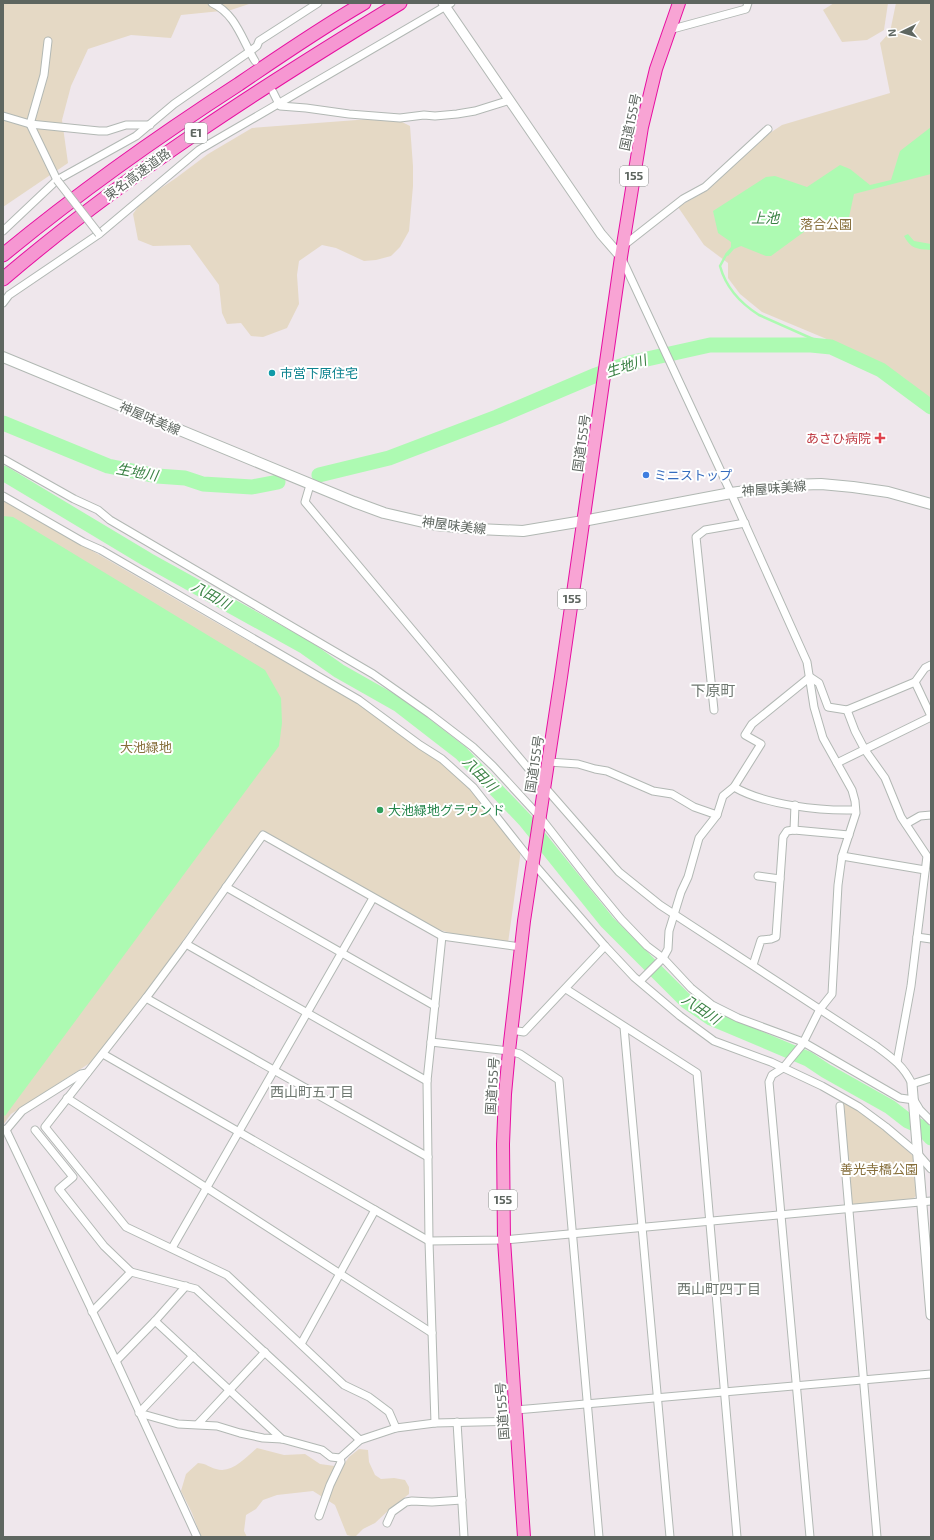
<svg xmlns="http://www.w3.org/2000/svg" width="934" height="1540" font-family="'Exo 2','Noto Sans JP',sans-serif">
	<rect width="100%" height="100%" fill="#efe7ec"/>
	<g fill="#e5d9c5">
		<path d="M 3,3 L 252,3 L 231,10 L 181,15 L 171,38 L 131,35 L 88,49 L 71,86 L 62,120 L 68,163 L 3,207 Z"/>
		<path d="M 834,3 L 888,3 L 884,30 L 867,40 L 842,42 L 823,10 Z"/>
		<path d="M 896,3 L 931,3 L 931,400 L 904,378 L 878,362 L 853,350 L 762,312 L 740,294 L 728,278 L 728,263 L 704,245 L 678,207 L 708,190 L 767,135 L 782,125 L 890,93 L 880,43 L 890,32 Z"/>
		<path d="M 370,119 L 398,120 L 410,126 L 413,166 L 413,186 L 409,231 L 400,247 L 391,256 L 376,260 L 364,261 L 336,248 L 322,245 L 299,261 L 297,275 L 299,304 L 287,328 L 263,337 L 251,336 L 241,323 L 227,324 L 222,313 L 219,285 L 190,245 L 153,246 L 138,240 L 133,214 L 142,201 L 176,178 L 208,154 L 252,128 Z"/>
		<path d="M 3,499 L 208,618 L 354,701 L 439,761 L 472,789 L 521,850 L 508,943 L 457,935 L 437,929 L 262,830 L 147,991 L 93,1061 L 11,1114 L 3,1125 Z"/>
		<path d="M 841,1100 C 868,1114 891,1135 913,1156 L 916,1196 L 913,1199 L 850,1205 Z"/>
		<path d="M 257,1448 L 284,1455 L 305,1454 L 320,1464 L 342,1467 L 349,1457 L 359,1449 L 368,1450 L 369,1462 L 375,1475 L 381,1479 L 394,1478 L 405,1480 L 409,1487 L 409,1494 L 390,1509 L 375,1523 L 363,1529 L 355,1537 L 347,1535 L 335,1505 L 313,1491 L 277,1495 L 263,1500 L 256,1509 L 246,1515 L 244,1531 L 247,1537 L 201,1537 L 192,1513 L 181,1491 L 186,1474 L 198,1463 C 208,1464 208,1467 216,1469 C 232,1474 245,1458 257,1448 Z"/>
	</g>
	<g fill="#adfab2">
		<path d="M 931,127 L 931,174 L 854,194 L 848,222 L 843,224 L 812,226 L 771,256 L 766,256 L 741,246 L 734,249 L 728,256 L 725,254 L 731,247 L 731,242 L 718,233 L 713,211 L 766,177 L 775,176 L 807,187 L 840,165 L 850,169 L 870,185 L 891,180 L 900,151 Z"/>
		<path d="M 908,234 L 914,241 L 931,244 L 931,250 C 917,249 911,249 904,236 Z"/>
		<path d="M 3,516 L 13,517 L 265,670 L 281,698 L 282,723 L 279,746 L 5,1116 L 3,1114 Z"/>
	</g>
	<g fill="none" stroke-linecap="round" stroke-linejoin="round">
		<path stroke="#adfab2" stroke-width="2.5" d="M 726,255 L 720,266 C 726,288 740,303 759,315 L 831,347"/>
		<g stroke="#adfab2" stroke-width="15">
			<path d="M 3,423 L 108,466 L 157,476 L 185,478 L 203,484 L 252,487 L 278,482"/>
			<path d="M 3,473 L 148,560 L 305,647 L 339,671 L 399,705 L 461,753 L 525,820 L 607,922 L 686,1001 L 711,1018 L 808,1059 L 826,1071 L 890,1107 L 908,1121 L 921,1127 L 931,1138"/>
			<path d="M 319,475 L 389,458 L 497,417 L 596,375 L 629,363 L 710,345 L 811,345 L 831,347 L 881,370 L 931,407"/>
		</g>
		<defs>
			<g id="minor">
				<path d="M 212,3 C 236,14 242,40 255,61"/>
				<path d="M 669,30 L 746,9 L 748,3"/>
				<path d="M 48,41 L 44,75 L 30,124 L 57,180"/>
				<path d="M 273,92 L 280,106 L 306,108 L 349,114 L 400,118 L 424,115 L 435,116 L 457,114 L 475,111 L 510,100"/>
				<path d="M 3,116 L 30,124 L 99,131 L 107,131 L 126,125 L 150,125"/>
				<path d="M 3,231 L 57,180 L 136,136 L 174,104 L 249,52 L 257,46 L 259,41 L 318,3"/>
				<path d="M 623,246 L 683,199 L 705,187 L 768,129"/>
				<path d="M 622,259 L 731,493 L 807,662 L 814,707 L 823,738 L 852,790 L 855,801 L 856,813 L 842,856 L 838,885 L 832,994 L 820,1009 L 802,1045 L 783,1068 L 772,1075 L 769,1082 L 810,1537"/>
				<path d="M 3,303 L 9,295 L 99,234 L 199,150 L 451,3"/>
				<path d="M 3,459 L 74,499 L 98,510 L 110,520 L 373,674 L 430,714 L 473,747 L 493,766 L 540,817 L 593,885 L 621,919 L 647,946 L 663,958 L 691,988 L 712,1005 L 738,1018 L 803,1042 L 900,1098 L 914,1100 L 920,1110 L 931,1121"/>
				<path d="M 310,485 L 305,502 L 528,768 L 619,872 L 660,905 L 876,1046 C 891,1057 904,1066 912,1084 L 931,1078"/>
				<path d="M 3,496 L 83,542 L 101,550 L 359,700 L 420,745 L 442,759 L 473,787 L 533,863 L 605,946 L 634,977 L 680,1016 L 714,1041 L 771,1062 L 822,1086 L 859,1107 L 886,1127 L 918,1154 L 931,1169"/>
				<path d="M 915,682 L 931,716"/>
				<path d="M 714,710 L 696,537 L 705,530 L 745,523"/>
				<path d="M 847,710 L 855,731 L 865,750 L 885,778 L 901,817 L 927,856 L 911,986 L 897,1062"/>
				<path d="M 549,762 L 578,764 L 595,769 L 607,771 L 653,791 L 672,794 L 694,807 L 717,815"/>
				<path d="M 837,763 L 931,717"/>
				<path d="M 734,787 C 765,805 820,811 855,810"/>
				<path d="M 906,824 L 920,816 L 931,815"/>
				<path d="M 794,830 L 795,805"/>
				<path d="M 842,856 L 925,870"/>
				<path d="M 758,876 L 780,879"/>
				<path d="M 226,887 L 435,1006"/>
				<path d="M 917,937 L 931,939"/>
				<path d="M 186,944 L 427,1081"/>
				<path d="M 753,965 L 761,940 L 771,939 L 776,937 L 783,837 L 787,831 L 794,830 L 849,835"/>
				<path d="M 640,981 L 663,958 L 668,949 L 669,931 L 681,892 L 688,877 L 699,838 L 717,815 L 723,796 L 734,787 L 761,744 L 745,735 L 752,724 L 810,677 L 819,683 L 828,707 L 847,710 L 891,692 L 915,682 L 925,668 L 931,665"/>
				<path d="M 566,989 L 697,1073 L 737,1537"/>
				<path d="M 146,998 L 428,1157"/>
				<path d="M 624,1027 L 670,1537"/>
				<path d="M 511,1030 L 524,1032 L 605,946"/>
				<path d="M 431,1042 L 509,1051 L 520,1054 L 559,1080 L 599,1537"/>
				<path d="M 103,1054 L 429,1241 L 504,1240 L 931,1201"/>
				<path d="M 67,1098 L 432,1333"/>
				<path d="M 840,1106 L 877,1537"/>
				<path d="M 3,1129 L 6,1130 L 116,1361 L 197,1537"/>
				<path d="M 6,1130 L 22,1111 L 81,1074 L 87,1073"/>
				<path d="M 35,1130 L 73,1177 L 59,1189 L 104,1246 L 131,1272 L 196,1289 L 360,1440"/>
				<path d="M 172,1248 L 373,898"/>
				<path d="M 92,1312 L 131,1272"/>
				<path d="M 155,1321 L 282,1439"/>
				<path d="M 301,1344 L 375,1210"/>
				<path d="M 193,1356 L 139,1413 L 178,1424 L 217,1426 L 240,1433 L 263,1438 L 282,1439 L 322,1450 L 331,1457 L 340,1458"/>
				<path d="M 116,1361 L 155,1321 L 186,1286"/>
				<path d="M 516,1410 L 931,1374"/>
				<path d="M 457,1422 L 464,1537"/>
				<path d="M 435,1423 L 429,1241 L 427,1081 L 442,936"/>
				<path d="M 198,1424 L 265,1352"/>
				<path d="M 396,1428 L 389,1412 L 369,1397 L 344,1385 L 227,1275 L 126,1227 L 45,1127 L 146,998 L 186,944 L 263,835 L 442,936 L 521,947"/>
				<path d="M 319,1516 L 330,1485 L 341,1462 L 340,1458 L 360,1440 L 396,1428 L 435,1423 L 517,1421"/>
				<path d="M 387,1523 L 392,1512 L 406,1502 L 412,1501 L 432,1502 L 462,1500"/>
			</g>
			<g id="tertiary">
				<path d="M 443,3 L 601,234 L 621,257"/>
				<path d="M 912,1084 L 931,1315"/>
			</g>
			<path id="secondary" d="M 3,357 L 354,502 L 384,513 L 436,525 L 478,529 L 523,531 L 583,521 L 731,493 L 789,485 L 821,484 L 853,487 L 888,492 L 931,504"/>
			<path id="trunk" d="M 524,1537 L 504,1240 L 503,1144 L 505,1094 L 509,1051 L 524,921 L 561,677 L 621,257 L 642,127 L 656,69 L 679,3"/>
			<g id="motorway">
				<path d="M 3,255 C 78,193 157,137 239,84 C 280,56 321,28 364,3"/>
				<path d="M 3,279 C 126,174 262,87 400,3"/>
			</g>
		</defs>
		<use href="#minor" stroke="#b2b8b4" stroke-width="9"/>
		<use href="#tertiary" stroke="#b2b8b4" stroke-width="11"/>
		<use href="#secondary" stroke="#b1b8b3" stroke-width="12"/>
		<use href="#trunk" stroke="#e70fa1" stroke-width="14"/>
		<use href="#motorway" stroke="#e70fa1" stroke-width="15"/>
		<use href="#minor" stroke="#fff" stroke-width="7"/>
		<use href="#tertiary" stroke="#fff" stroke-width="9"/>
		<use href="#secondary" stroke="#fff" stroke-width="10"/>
		<use href="#trunk" stroke="#f8a4d4" stroke-width="12"/>
		<use href="#motorway" stroke="#f697d2" stroke-width="13"/>
		<defs>
			<path id="minor-bridge" d="M 57,180 L 99,234"/>
		</defs>
		<use href="#minor-bridge" stroke="#b2b8b4" stroke-width="9" stroke-linecap="butt"/>
		<use href="#minor-bridge" stroke="#fff" stroke-width="7"/>
	</g>
	<circle fill="#0f9aa8" stroke="#fff" stroke-width="1.5" cx="272" cy="373" r="4"/>
	<path fill="#e0444e" stroke="#fff" stroke-width="1.5" d="M878 432h4v4h4v4h-4v4h-4v-4h-4v-4h4z"/>
	<circle fill="#3f7fe0" stroke="#fff" stroke-width="1.5" cx="646" cy="475" r="4"/>
	<circle fill="#2e9e5b" stroke="#fff" stroke-width="1.5" cx="380" cy="810" r="4"/>
	<g text-anchor="middle" stroke-width="4" stroke-linejoin="round" paint-order="stroke">
		<g fill="#fff" stroke="#8e9490" stroke-width="1">
			<rect x="185" y="123" width="22" height="20" rx="3"/>
			<rect x="620" y="166" width="28" height="20" rx="3"/>
			<rect x="558" y="589" width="28" height="20" rx="3"/>
			<rect x="489" y="1190" width="28" height="20" rx="3"/>
		</g>
		<g font-size="12" font-weight="bold" fill="#5e6660">
			<text x="196" y="137">E1</text>
			<text x="634" y="180">155</text>
			<text x="572" y="603">155</text>
			<text x="503" y="1204">155</text>
		</g>
		<g font-size="13" fill="#5e6660" stroke="#fff">
			<text transform="translate(630 122) rotate(-78)" y="5">国道155号</text>
			<text transform="translate(137 174) rotate(-36)" y="5">東名高速道路</text>
			<text transform="translate(150 418) rotate(23)" y="5">神屋味美線</text>
			<text transform="translate(581 443) rotate(-82)" y="5">国道155号</text>
			<text transform="translate(774 488) rotate(-5)" y="5">神屋味美線</text>
			<text transform="translate(454 525) rotate(7)" y="5">神屋味美線</text>
			<text transform="translate(534 764) rotate(-81)" y="5">国道155号</text>
			<text transform="translate(492 1086) rotate(-86)" y="5">国道155号</text>
			<text transform="translate(502 1411) rotate(-94)" y="5">国道155号</text>
		</g>
		<g font-size="13" fill="#876f3c" stroke="#fff">
			<text x="826" y="229">落合公園</text>
			<text x="146" y="752">大池緑地</text>
			<text x="879" y="1174">善光寺橋公園</text>
		</g>
		<g font-size="13" fill="#0d838f" stroke="#fff" text-anchor="start">
			<text x="280" y="378">市営下原住宅</text>
		</g>
		<g font-size="13" fill="#be3a42" stroke="#fff" text-anchor="end">
			<text x="871" y="443">あさひ病院</text>
		</g>
		<g font-size="13" fill="#366cbe" stroke="#fff" text-anchor="start">
			<text x="654" y="480">ミニストップ</text>
		</g>
		<g font-size="13" fill="#27864d" stroke="#fff" text-anchor="start">
			<text x="388" y="815">大池緑地グラウンド</text>
		</g>
		<g font-size="14" font-style="italic" fill="#3a8144" stroke="#fff">
			<text x="765" y="223">上池</text>
			<text transform="translate(626 366) rotate(-18)" y="5">生地川</text>
			<text transform="translate(137 472) rotate(10)" y="5">生地川</text>
			<text transform="translate(211 595) rotate(29)" y="5">八田川</text>
			<text transform="translate(480 774) rotate(46)" y="5">八田川</text>
			<text transform="translate(701 1009) rotate(34)" y="5">八田川</text>
		</g>
		<g font-size="14" fill="#6f7871" stroke="#fff">
			<text x="312" y="1097">西山町五丁目</text>
			<text x="719" y="1294">西山町四丁目</text>
		</g>
		<g font-size="15" fill="#6f7871" stroke="#fff">
			<text x="713" y="696">下原町</text>
		</g>
	</g>
	<rect width="934" height="1540" fill="none" stroke="#5e6660" stroke-width="8"/>
	<g transform="translate(902 32) rotate(265)" stroke="#ffffff" stroke-width="3" paint-order="stroke">
	<path d="M0-3L7 15L0 10L-7 15Z" fill="#5e6660"/>
	<text y="-6" font-size="11" font-weight="bold" text-anchor="middle" fill="#5e6660">N</text>
	</g>
</svg>
